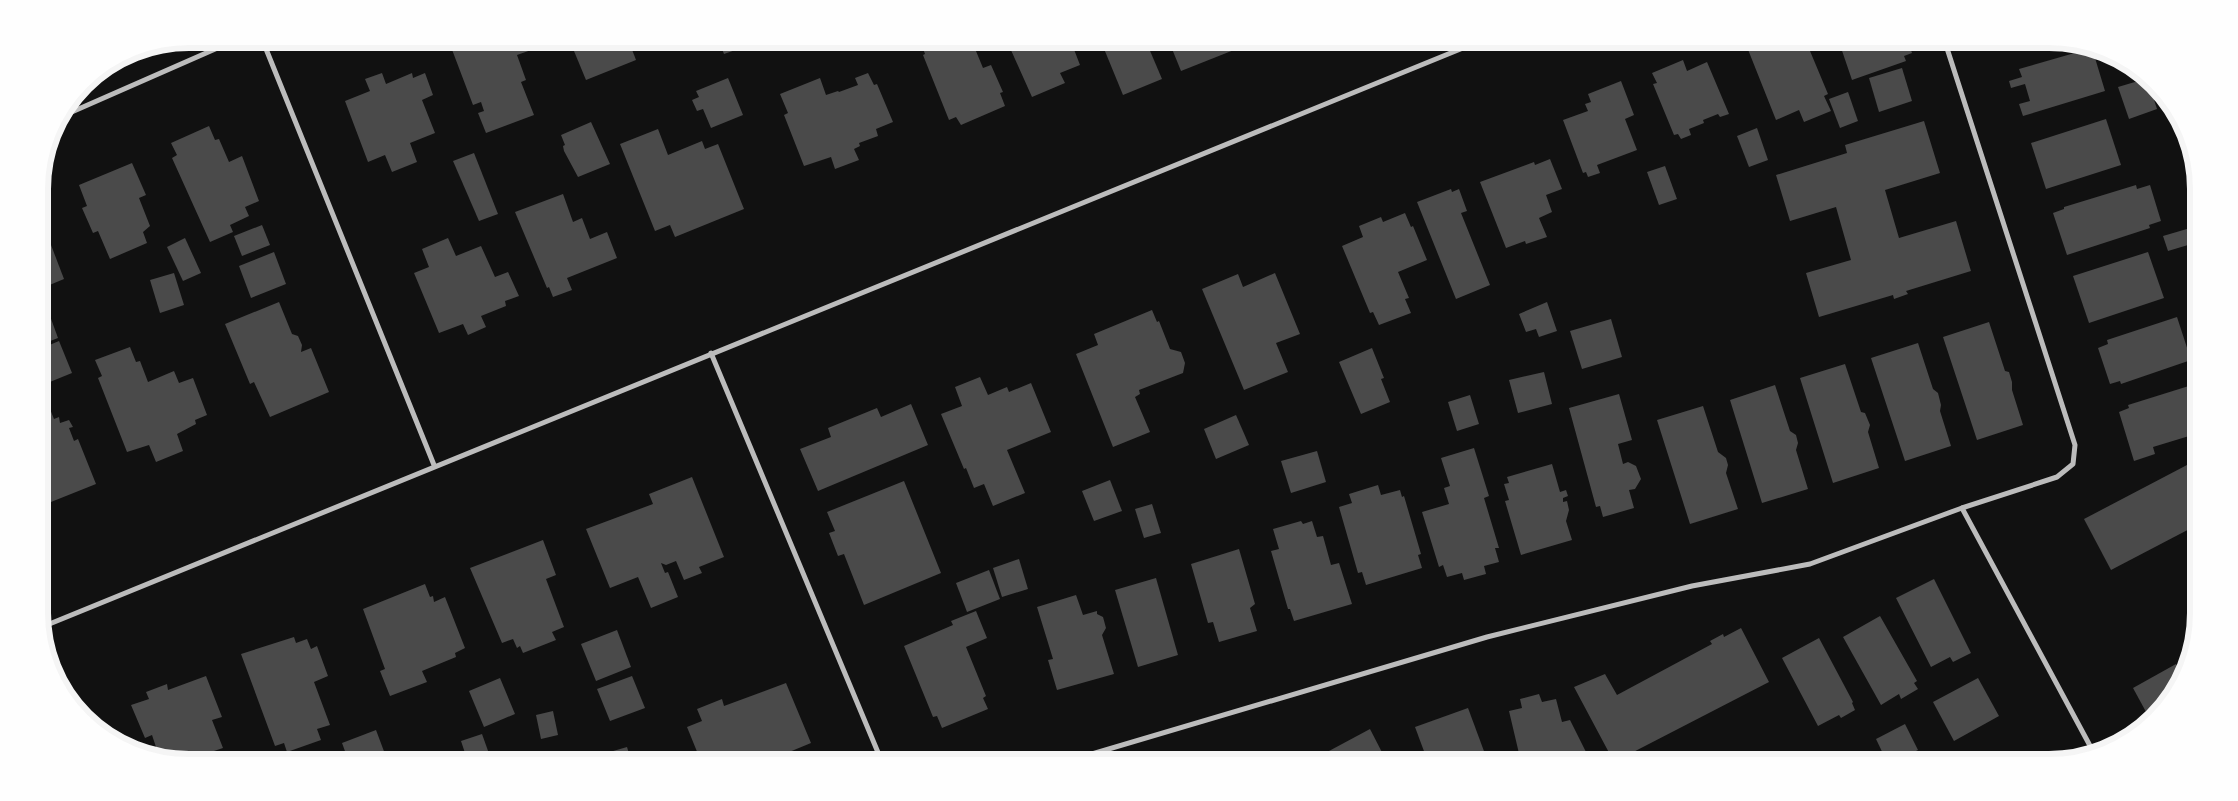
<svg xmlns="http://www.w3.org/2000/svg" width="2238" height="801" font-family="'Titillium Web',sans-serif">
	<rect width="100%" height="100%" fill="#111"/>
	<g fill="#4a4a4a">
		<path d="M 471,39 L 473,46 L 492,39 L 530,39 L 534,49 L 517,55 L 526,80 L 521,82 L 534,115 L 486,133 L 478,113 L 484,111 L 481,102 L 473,105 L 451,47 Z"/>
		<path d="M 569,39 L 628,39 L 636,60 L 586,80 Z"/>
		<path d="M 647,39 L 677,39 L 652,49 Z"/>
		<path d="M 718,39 L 757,39 L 758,42 L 724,54 Z"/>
		<path d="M 864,39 L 896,39 L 878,45 L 877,41 L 867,45 Z"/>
		<path d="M 930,39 L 971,39 L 983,68 L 991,65 L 1003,92 L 1000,93 L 1005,106 L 961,125 L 956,117 L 949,120 L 923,55 L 925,54 L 921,43 Z"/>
		<path d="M 1006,39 L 1070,39 L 1080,65 L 1060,73 L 1065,83 L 1032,97 Z"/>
		<path d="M 1100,39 L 1145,39 L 1162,79 L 1123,95 Z"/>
		<path d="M 1168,39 L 1247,39 L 1249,44 L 1181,71 Z"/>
		<path d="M 1767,39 L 1805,39 L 1828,94 L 1824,96 L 1831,111 L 1804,122 L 1799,110 L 1776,120 L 1747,47 Z"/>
		<path d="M 1838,39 L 1907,39 L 1912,53 L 1904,56 L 1906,61 L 1852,80 Z"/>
		<path d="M 1984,39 L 2022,39 L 1988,51 Z"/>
		<path d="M 2092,48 L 2105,91 L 2023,116 L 2019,104 L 2030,101 L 2025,84 L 2011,88 L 2009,81 L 2022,77 L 2019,69 Z"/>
		<path d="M 1683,60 L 1687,71 L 1707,62 L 1729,114 L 1720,117 L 1718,114 L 1703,120 L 1704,123 L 1689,129 L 1691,135 L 1681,139 L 1678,134 L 1674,135 L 1653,84 L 1657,83 L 1652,73 Z"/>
		<path d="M 1902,68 L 1912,101 L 1879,112 L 1869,78 Z"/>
		<path d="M 382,73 L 386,84 L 412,73 L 413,78 L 425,73 L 433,95 L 422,100 L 435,133 L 410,143 L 417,162 L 392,172 L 385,155 L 368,162 L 345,101 L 370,91 L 365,79 Z"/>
		<path d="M 868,73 L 874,85 L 877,84 L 893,122 L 876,129 L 878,136 L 859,143 L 860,146 L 854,149 L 859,160 L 835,169 L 831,157 L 804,166 L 784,115 L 788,113 L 780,94 L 820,78 L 826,95 L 838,91 L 839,92 L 858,85 L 855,78 Z"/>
		<path d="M 728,78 L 743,115 L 711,128 L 703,109 L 697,111 L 692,100 L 699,97 L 696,91 Z"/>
		<path d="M 2145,79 L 2148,81 L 2157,109 L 2129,119 L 2118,87 Z"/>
		<path d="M 1621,81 L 1634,115 L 1625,119 L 1637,150 L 1597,165 L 1600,173 L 1588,177 L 1586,172 L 1583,173 L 1563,120 L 1588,111 L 1585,104 L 1591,102 L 1588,94 Z"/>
		<path d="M 1848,92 L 1858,121 L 1840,128 L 1829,99 Z"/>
		<path d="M 2106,119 L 2121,165 L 2046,189 L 2031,143 Z"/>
		<path d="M 1924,121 L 1940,173 L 1885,190 L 1899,238 L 1956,221 L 1971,271 L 1906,291 L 1908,294 L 1894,299 L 1893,295 L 1819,317 L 1806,273 L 1851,260 L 1836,207 L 1790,221 L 1776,175 L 1847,153 L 1845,145 Z"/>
		<path d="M 591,122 L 610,164 L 578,177 L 564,151 L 563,146 L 565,145 L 561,135 Z"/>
		<path d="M 209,126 L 215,140 L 219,139 L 229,162 L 242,156 L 259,201 L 245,207 L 249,216 L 230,225 L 233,232 L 210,242 L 172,158 L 177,155 L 171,143 Z"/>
		<path d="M 1757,128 L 1768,160 L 1749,167 L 1737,136 Z"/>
		<path d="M 658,129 L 668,155 L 702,141 L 705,149 L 718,144 L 744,209 L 675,237 L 670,225 L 655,231 L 620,144 Z"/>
		<path d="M 474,153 L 498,214 L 479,221 L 453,161 Z"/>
		<path d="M 1550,159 L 1562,189 L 1546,195 L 1552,212 L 1539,218 L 1547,237 L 1526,244 L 1525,241 L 1506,248 L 1480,182 L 1534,162 L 1535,165 Z"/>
		<path d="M 132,163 L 146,195 L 139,198 L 150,226 L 143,232 L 147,243 L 110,259 L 98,231 L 93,233 L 82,208 L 87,206 L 79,185 Z"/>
		<path d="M 1665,166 L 1677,199 L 1659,205 L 1647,172 Z"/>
		<path d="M 2136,185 L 2137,189 L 2150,185 L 2161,221 L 2149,225 L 2150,228 L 2067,255 L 2053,213 L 2064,209 L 2064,207 Z"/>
		<path d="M 1451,189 L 1452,192 L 1459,189 L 1467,211 L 1461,213 L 1490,285 L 1456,299 L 1417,202 Z"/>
		<path d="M 563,194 L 573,222 L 582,218 L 590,239 L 607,232 L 617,258 L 567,278 L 572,290 L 553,297 L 549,287 L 547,288 L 515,212 Z"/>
		<path d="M 1405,213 L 1411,227 L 1413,226 L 1427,260 L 1398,272 L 1409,298 L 1405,299 L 1411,313 L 1379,325 L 1373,312 L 1370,313 L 1342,246 L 1363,237 L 1359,226 L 1381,217 L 1383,222 Z"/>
		<path d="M 43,224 L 64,279 L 40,289 L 39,226 Z"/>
		<path d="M 262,225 L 270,245 L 242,256 L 234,236 Z"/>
		<path d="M 2197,226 L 2198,242 L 2168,251 L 2163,236 Z"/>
		<path d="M 185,238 L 201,273 L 183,281 L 167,247 Z"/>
		<path d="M 448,238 L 456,256 L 481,246 L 495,277 L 508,272 L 519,296 L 505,301 L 506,306 L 481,316 L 486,327 L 468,335 L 463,324 L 439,333 L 414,273 L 429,267 L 422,249 Z"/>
		<path d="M 274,252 L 286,284 L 251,298 L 239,266 Z"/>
		<path d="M 2148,252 L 2164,298 L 2089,323 L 2073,276 Z"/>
		<path d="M 174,273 L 184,305 L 160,313 L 150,280 Z"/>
		<path d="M 1275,273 L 1300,334 L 1276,343 L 1288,372 L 1244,390 L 1202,289 L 1238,274 L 1243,287 Z"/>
		<path d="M 279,302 L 292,334 L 298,336 L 302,345 L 301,352 L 311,348 L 329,392 L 270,417 L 254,382 L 250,384 L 225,324 Z"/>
		<path d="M 1547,302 L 1557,331 L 1539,337 L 1536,329 L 1526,332 L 1519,314 Z"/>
		<path d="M 46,305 L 58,338 L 40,345 L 40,308 Z"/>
		<path d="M 1152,310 L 1157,322 L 1159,321 L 1170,349 L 1181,352 L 1185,363 L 1183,373 L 1139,390 L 1140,394 L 1135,397 L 1150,432 L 1113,447 L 1076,354 L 1098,345 L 1094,334 Z"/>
		<path d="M 2177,317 L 2191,360 L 2121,384 L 2120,381 L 2110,384 L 2098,348 L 2108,344 L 2107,340 Z"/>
		<path d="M 1611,319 L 1622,357 L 1582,369 L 1570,331 Z"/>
		<path d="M 1989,322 L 2005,371 L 2009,372 L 2012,382 L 2012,390 L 2023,425 L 1977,440 L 1943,337 Z"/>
		<path d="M 59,341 L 72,373 L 40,386 L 40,349 Z"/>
		<path d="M 1918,343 L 1933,389 L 1938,393 L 1941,405 L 1940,411 L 1951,446 L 1905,461 L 1871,358 Z"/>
		<path d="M 130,347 L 136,362 L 140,361 L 148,382 L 174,371 L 179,383 L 193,378 L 207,415 L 195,420 L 196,424 L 177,434 L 183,451 L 156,462 L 149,445 L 127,452 L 98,378 L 102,376 L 95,360 Z"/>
		<path d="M 1372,348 L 1384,378 L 1381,379 L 1390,402 L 1361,414 L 1339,362 Z"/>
		<path d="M 1845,364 L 1861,412 L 1865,413 L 1870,425 L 1868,432 L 1879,468 L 1833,483 L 1800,378 Z"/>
		<path d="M 1544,372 L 1552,404 L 1518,413 L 1509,380 Z"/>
		<path d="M 980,377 L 988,395 L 1007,387 L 1009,392 L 1031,383 L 1051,432 L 1007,450 L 1025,493 L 993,506 L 984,484 L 974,488 L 966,468 L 964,469 L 941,414 L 962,406 L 955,387 Z"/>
		<path d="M 1775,385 L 1790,431 L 1796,435 L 1798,443 L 1796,450 L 1808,489 L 1762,503 L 1730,400 Z"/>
		<path d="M 2192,385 L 2199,408 L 2199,433 L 2153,447 L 2155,454 L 2134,461 L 2119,412 L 2129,408 L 2128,405 Z"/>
		<path d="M 42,389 L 54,419 L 59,417 L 60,423 L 69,420 L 73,427 L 69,428 L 74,441 L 78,439 L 96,484 L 41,506 Z"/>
		<path d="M 1619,394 L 1632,440 L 1618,444 L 1623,464 L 1628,462 L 1636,466 L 1641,479 L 1635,489 L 1629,490 L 1634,508 L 1603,517 L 1600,506 L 1596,507 L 1569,408 Z"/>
		<path d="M 1470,395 L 1479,424 L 1457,431 L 1448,402 Z"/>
		<path d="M 911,404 L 928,445 L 818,491 L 800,449 L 831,437 L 828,428 L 877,408 L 881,417 Z"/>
		<path d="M 1703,406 L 1718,452 L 1726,458 L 1728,465 L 1726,473 L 1738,509 L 1690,524 L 1657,420 Z"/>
		<path d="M 1236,415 L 1249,445 L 1216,459 L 1204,429 Z"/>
		<path d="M 1474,448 L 1489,496 L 1484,498 L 1499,548 L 1495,548 L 1499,562 L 1484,566 L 1486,574 L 1464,580 L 1462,573 L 1447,577 L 1443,565 L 1439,567 L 1422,512 L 1449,504 L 1444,488 L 1450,486 L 1441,458 Z"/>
		<path d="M 1317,451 L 1326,482 L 1291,493 L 1281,461 Z"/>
		<path d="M 1552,464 L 1560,492 L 1566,490 L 1568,496 L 1563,498 L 1563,502 L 1567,501 L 1569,510 L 1566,521 L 1572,540 L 1521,555 L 1505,501 L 1509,500 L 1504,484 L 1509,483 L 1507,477 Z"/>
		<path d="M 2187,465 L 2199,489 L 2199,524 L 2111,570 L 2084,519 Z"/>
		<path d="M 692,477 L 724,557 L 699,567 L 702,573 L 684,580 L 676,561 L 666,565 L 661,563 L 665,573 L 668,572 L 678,597 L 651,608 L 638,577 L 610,588 L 586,529 L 653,504 L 649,494 Z"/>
		<path d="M 1110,480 L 1122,511 L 1094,521 L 1082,491 Z"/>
		<path d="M 904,481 L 941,573 L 864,605 L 844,554 L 838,556 L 829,533 L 835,531 L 827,512 Z"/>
		<path d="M 1378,485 L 1381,495 L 1400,490 L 1402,497 L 1404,496 L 1421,554 L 1418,555 L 1422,568 L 1366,585 L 1362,572 L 1358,573 L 1339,507 L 1352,503 L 1349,494 Z"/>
		<path d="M 1152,504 L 1161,533 L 1144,538 L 1135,509 Z"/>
		<path d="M 1301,521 L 1303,524 L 1312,521 L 1317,537 L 1323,536 L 1331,565 L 1339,563 L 1352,604 L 1294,621 L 1290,609 L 1288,609 L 1271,551 L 1279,549 L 1273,529 Z"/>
		<path d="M 543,540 L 556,575 L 546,579 L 564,627 L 552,632 L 556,640 L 523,653 L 520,646 L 517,648 L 513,639 L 502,643 L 470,568 Z"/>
		<path d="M 1239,549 L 1255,604 L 1250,608 L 1257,631 L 1219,642 L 1213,622 L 1208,623 L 1191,564 Z"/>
		<path d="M 1019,559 L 1028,589 L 1002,597 L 993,568 Z"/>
		<path d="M 989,570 L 1000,599 L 967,612 L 956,583 Z"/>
		<path d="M 1156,578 L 1178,655 L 1138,667 L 1115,590 Z"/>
		<path d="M 1934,579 L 1971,653 L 1953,662 L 1950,657 L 1931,667 L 1896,598 Z"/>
		<path d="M 425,584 L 430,597 L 433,596 L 434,602 L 445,597 L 465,648 L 455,653 L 456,657 L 422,671 L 427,682 L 390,696 L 380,671 L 385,669 L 363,609 Z"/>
		<path d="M 1076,595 L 1083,615 L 1097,611 L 1097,614 L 1103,617 L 1106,628 L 1102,635 L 1114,674 L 1057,690 L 1048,660 L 1053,659 L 1037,607 Z"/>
		<path d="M 976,611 L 987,638 L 966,647 L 986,696 L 983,698 L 988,709 L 942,728 L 937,716 L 933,717 L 904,646 L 953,625 L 951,621 Z"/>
		<path d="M 1880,616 L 1917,681 L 1914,683 L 1918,689 L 1901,699 L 1899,694 L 1881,705 L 1843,637 Z"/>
		<path d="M 1741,628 L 1769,682 L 1614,762 L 1574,687 L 1605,674 L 1617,695 L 1712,644 L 1710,641 L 1723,634 L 1724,637 Z"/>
		<path d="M 617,630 L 631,667 L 596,681 L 581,644 Z"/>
		<path d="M 294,637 L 296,643 L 307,639 L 311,649 L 317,646 L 328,676 L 314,682 L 330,725 L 317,729 L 321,740 L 287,752 L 284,743 L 275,746 L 241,654 Z"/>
		<path d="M 1819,638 L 1853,702 L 1852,703 L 1855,710 L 1841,718 L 1839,715 L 1818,726 L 1782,658 Z"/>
		<path d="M 2176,664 L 2183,676 L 2168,703 L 2151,721 L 2133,688 Z"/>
		<path d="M 206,676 L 222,717 L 212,720 L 223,748 L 214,751 L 216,758 L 211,760 L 212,762 L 189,762 L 155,757 L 152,749 L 156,747 L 152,735 L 145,738 L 131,705 L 149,699 L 146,692 L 167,684 L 168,690 Z"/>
		<path d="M 632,676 L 645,708 L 610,721 L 597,689 Z"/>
		<path d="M 500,678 L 515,714 L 484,727 L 469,691 Z"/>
		<path d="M 1978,678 L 1999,716 L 1954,741 L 1933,702 Z"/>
		<path d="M 786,683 L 811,743 L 765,762 L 722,762 L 718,752 L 700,759 L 687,727 L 702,721 L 697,709 L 722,699 L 724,706 Z"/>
		<path d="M 1539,694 L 1542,702 L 1556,699 L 1562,722 L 1570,720 L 1591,762 L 1521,762 L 1509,711 L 1522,708 L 1520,699 Z"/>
		<path d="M 1468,708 L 1488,762 L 1428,762 L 1415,727 Z"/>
		<path d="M 553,711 L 558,735 L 541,739 L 536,715 Z"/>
		<path d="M 1905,724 L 1918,750 L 1893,762 L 1887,762 L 1876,739 Z"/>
		<path d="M 1370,729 L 1387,762 L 1334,762 L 1329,751 Z"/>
		<path d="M 376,730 L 388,762 L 349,762 L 342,743 Z"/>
		<path d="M 482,734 L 492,762 L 468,762 L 461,741 Z"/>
		<path d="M 627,747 L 631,760 L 640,757 L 642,762 L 590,762 L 589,758 Z"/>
		<path d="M 1300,751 L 1305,762 L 1273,762 Z"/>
	</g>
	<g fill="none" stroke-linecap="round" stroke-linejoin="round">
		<g stroke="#bcbcbc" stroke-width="5">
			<path d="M 262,39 L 434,465"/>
			<path d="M 58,118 L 238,39"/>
			<path d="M 711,353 L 882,762"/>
			<path d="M 1962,508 L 2095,755"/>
			<path d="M 42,627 L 1485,39"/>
			<path d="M 1065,762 L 1487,637 L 1692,586 L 1810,564 L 1962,508 L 2057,477 L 2073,464 L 2075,445 L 1944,39"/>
		</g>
	</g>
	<path d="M0 0H2238V801H0ZM189 48H2049A141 141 0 0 1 2190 189V613A141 141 0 0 1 2049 754H189A141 141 0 0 1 48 613V189A141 141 0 0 1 189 48Z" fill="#fefefe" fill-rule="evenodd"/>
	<path fill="none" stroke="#f5f5f5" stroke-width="6" d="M189 48H2049A141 141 0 0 1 2190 189V613A141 141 0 0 1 2049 754H189A141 141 0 0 1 48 613V189A141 141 0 0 1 189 48Z"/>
</svg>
